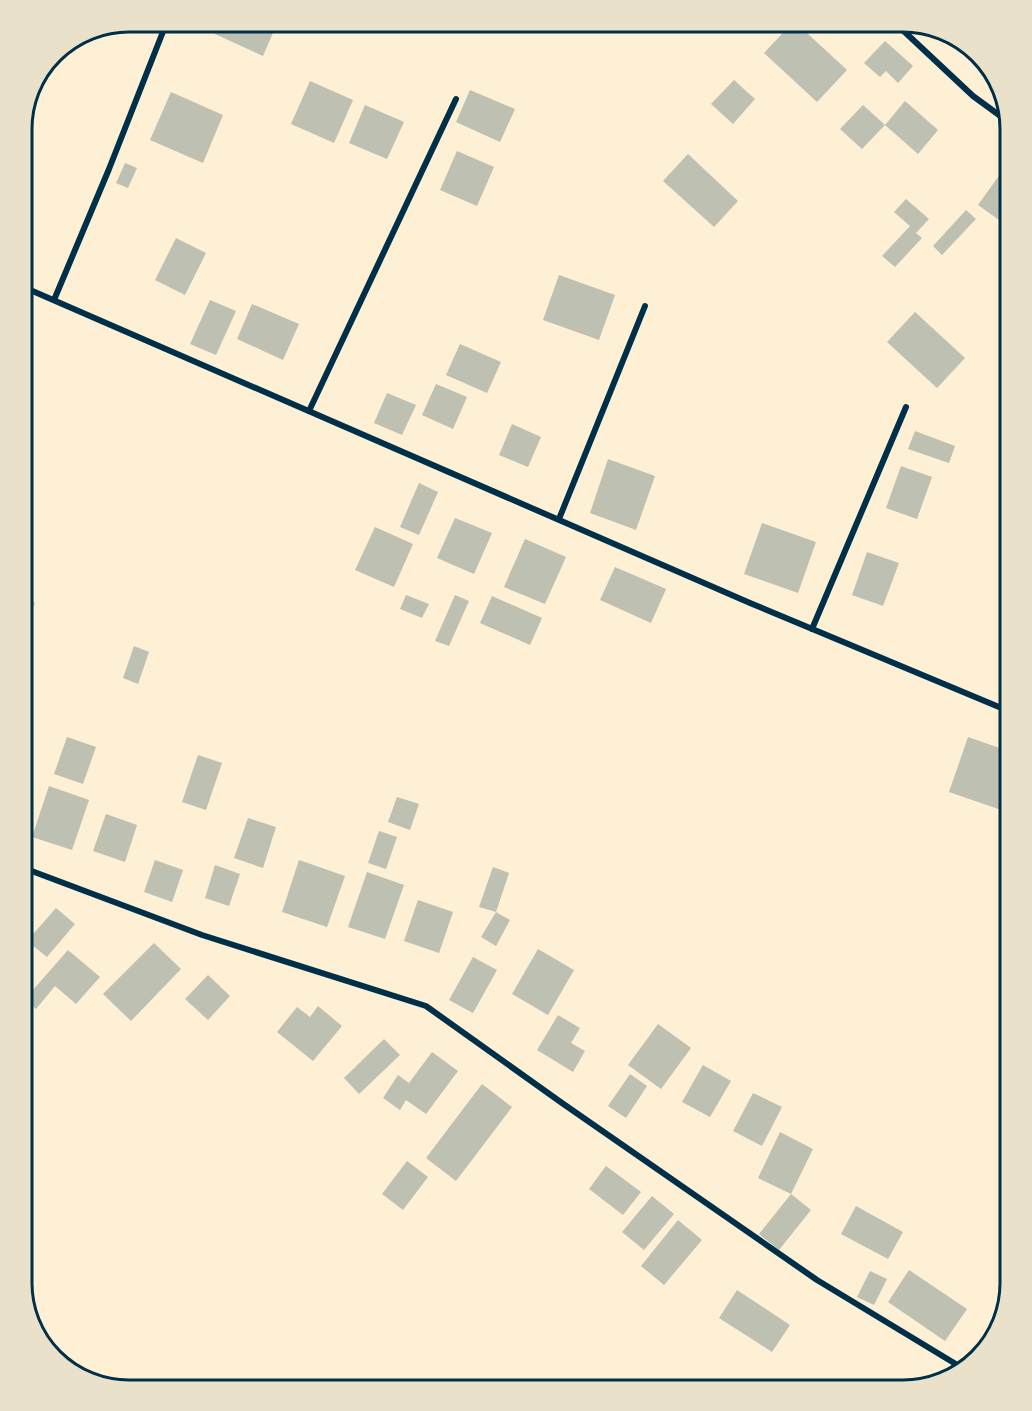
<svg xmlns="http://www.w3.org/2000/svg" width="1032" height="1411" font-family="Helvetica,sans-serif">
	<rect width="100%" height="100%" fill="#fdf0d5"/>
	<g fill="#bec0b2">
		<path d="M 207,21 L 278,21 L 263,56 L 204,29 Z"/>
		<path d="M 794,21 L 847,70 L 817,102 L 764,53 Z"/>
		<path d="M 885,41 L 913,66 L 898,83 L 886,71 L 880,77 L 864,63 Z"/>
		<path d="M 734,80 L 755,99 L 733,124 L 711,104 Z"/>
		<path d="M 310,81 L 353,100 L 334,143 L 291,124 Z"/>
		<path d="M 470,90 L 515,109 L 500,142 L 456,122 Z"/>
		<path d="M 171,92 L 223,115 L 203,163 L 150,140 Z"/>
		<path d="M 905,101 L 938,130 L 918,154 L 885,125 Z"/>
		<path d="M 365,105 L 404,122 L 387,159 L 349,143 Z"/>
		<path d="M 863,105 L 885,125 L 862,149 L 840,129 Z"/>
		<path d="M 457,151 L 494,167 L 477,206 L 440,190 Z"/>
		<path d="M 688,154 L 738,201 L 714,227 L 663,181 Z"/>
		<path d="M 125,163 L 137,168 L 128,188 L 116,183 Z"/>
		<path d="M 1003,170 L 1011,176 L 1011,204 L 999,220 L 978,205 Z"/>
		<path d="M 906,199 L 929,219 L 916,233 L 922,238 L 895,267 L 882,256 L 910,226 L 894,212 Z"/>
		<path d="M 966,210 L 976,219 L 942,255 L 933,246 Z"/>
		<path d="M 176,238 L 206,253 L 185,295 L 155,280 Z"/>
		<path d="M 559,275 L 615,295 L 599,340 L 543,320 Z"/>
		<path d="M 1011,283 L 1011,297 L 1004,292 Z"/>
		<path d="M 210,300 L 236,311 L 216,355 L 190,344 Z"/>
		<path d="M 252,304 L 299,324 L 283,360 L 237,339 Z"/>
		<path d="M 915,312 L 965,358 L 937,388 L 887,342 Z"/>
		<path d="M 460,344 L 501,362 L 487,393 L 446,375 Z"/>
		<path d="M 436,384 L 467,397 L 453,429 L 422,415 Z"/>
		<path d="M 387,393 L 416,405 L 402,435 L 374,423 Z"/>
		<path d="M 512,424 L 541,437 L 528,467 L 499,455 Z"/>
		<path d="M 915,431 L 955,446 L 949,463 L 908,449 Z"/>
		<path d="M 608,459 L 655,476 L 636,530 L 590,513 Z"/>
		<path d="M 901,466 L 932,477 L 917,519 L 886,508 Z"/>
		<path d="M 419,483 L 438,492 L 419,535 L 400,527 Z"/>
		<path d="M 455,518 L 492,533 L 474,574 L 437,558 Z"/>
		<path d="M 762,523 L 816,542 L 798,593 L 744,574 Z"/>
		<path d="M 375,527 L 413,544 L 394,587 L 355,570 Z"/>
		<path d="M 525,539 L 566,557 L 545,604 L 504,587 Z"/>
		<path d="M 867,552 L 899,563 L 883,606 L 852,595 Z"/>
		<path d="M 615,567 L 666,589 L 651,623 L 600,600 Z"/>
		<path d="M 21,595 L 35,603 L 21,628 Z"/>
		<path d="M 406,595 L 429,604 L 422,618 L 400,609 Z"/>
		<path d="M 455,595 L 469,601 L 449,646 L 435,641 Z"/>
		<path d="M 492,596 L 542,618 L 530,645 L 480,623 Z"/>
		<path d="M 134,646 L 149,652 L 138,684 L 123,678 Z"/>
		<path d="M 67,737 L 96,747 L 83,784 L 54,774 Z"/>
		<path d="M 968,737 L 1011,752 L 1011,800 L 1007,812 L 949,792 Z"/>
		<path d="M 198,755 L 222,763 L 206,810 L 182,802 Z"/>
		<path d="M 49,786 L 89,800 L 72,850 L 32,837 Z"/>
		<path d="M 397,797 L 419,804 L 410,830 L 388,822 Z"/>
		<path d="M 106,814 L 137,825 L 125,862 L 93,851 Z"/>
		<path d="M 248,818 L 276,827 L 263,868 L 234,858 Z"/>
		<path d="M 379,831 L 397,837 L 386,869 L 368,863 Z"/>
		<path d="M 155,860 L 183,870 L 172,902 L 144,892 Z"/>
		<path d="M 299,860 L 345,876 L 327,927 L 282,912 Z"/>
		<path d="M 215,865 L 240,874 L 229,906 L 205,898 Z"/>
		<path d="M 493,867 L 509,873 L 496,912 L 479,907 Z"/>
		<path d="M 367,872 L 404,885 L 385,939 L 348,927 Z"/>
		<path d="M 418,900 L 453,912 L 439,953 L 404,941 Z"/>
		<path d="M 56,908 L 75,924 L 47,957 L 27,941 Z"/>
		<path d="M 496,912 L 510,920 L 496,946 L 481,937 Z"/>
		<path d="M 154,943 L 181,969 L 131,1021 L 103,994 Z"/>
		<path d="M 538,949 L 574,970 L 548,1015 L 512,994 Z"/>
		<path d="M 68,950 L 100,977 L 76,1004 L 55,986 L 36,1009 L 25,999 Z"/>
		<path d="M 473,957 L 497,970 L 473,1013 L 449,1000 Z"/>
		<path d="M 208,975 L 230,996 L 208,1020 L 185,999 Z"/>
		<path d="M 318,1006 L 342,1026 L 313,1061 L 277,1032 L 297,1007 L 310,1017 Z"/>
		<path d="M 558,1015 L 580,1028 L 571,1043 L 585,1051 L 573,1072 L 537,1050 Z"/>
		<path d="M 658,1024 L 691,1048 L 661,1089 L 628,1065 Z"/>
		<path d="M 384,1039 L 400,1055 L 359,1094 L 344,1078 Z"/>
		<path d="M 432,1052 L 458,1071 L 426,1114 L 406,1100 L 400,1110 L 383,1098 L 398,1075 L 409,1083 Z"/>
		<path d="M 703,1065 L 731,1081 L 710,1117 L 682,1102 Z"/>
		<path d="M 630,1074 L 647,1086 L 626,1118 L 608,1106 Z"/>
		<path d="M 482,1084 L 512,1107 L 456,1181 L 426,1158 Z"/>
		<path d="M 753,1093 L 782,1107 L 762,1146 L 733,1131 Z"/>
		<path d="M 780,1132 L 813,1149 L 791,1194 L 811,1210 L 779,1250 L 759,1234 L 791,1194 L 758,1178 Z"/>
		<path d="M 407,1161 L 428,1177 L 403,1210 L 382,1194 Z"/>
		<path d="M 606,1166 L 641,1192 L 623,1215 L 589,1189 Z"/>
		<path d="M 652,1196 L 674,1214 L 644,1250 L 622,1232 Z"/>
		<path d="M 856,1206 L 903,1232 L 888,1259 L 841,1234 Z"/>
		<path d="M 678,1220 L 702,1240 L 664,1285 L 641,1266 Z"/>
		<path d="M 909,1270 L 967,1309 L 945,1341 L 888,1302 Z"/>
		<path d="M 870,1271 L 887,1279 L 874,1305 L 857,1297 Z"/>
		<path d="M 737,1290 L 790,1325 L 772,1352 L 719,1318 Z"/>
		<path d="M 883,1380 L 897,1390 L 876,1390 Z"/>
	</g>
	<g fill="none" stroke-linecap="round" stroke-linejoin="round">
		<g stroke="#003049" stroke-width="6">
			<path d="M 893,21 L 973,96 L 1010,123"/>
			<path d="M 21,286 L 750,603 L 1011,712"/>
			<path d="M 54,300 L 109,169 L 166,24"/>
			<path d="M 309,411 L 456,99"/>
			<path d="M 559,519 L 645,306"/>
			<path d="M 812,629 L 906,407"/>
			<path d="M 21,867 L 202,935 L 426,1006 L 562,1103 L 817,1280 L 964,1369"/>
			<path d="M 34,1332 L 92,1381"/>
		</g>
	</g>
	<path d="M0 0H1032V1411H0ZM129 32H903A97 97 0 0 1 1000 129V1283A97 97 0 0 1 903 1380H129A97 97 0 0 1 32 1283V129A97 97 0 0 1 129 32Z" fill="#e9e1ca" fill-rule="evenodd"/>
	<path fill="none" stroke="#003049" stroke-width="3" d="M129 32H903A97 97 0 0 1 1000 129V1283A97 97 0 0 1 903 1380H129A97 97 0 0 1 32 1283V129A97 97 0 0 1 129 32Z"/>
</svg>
